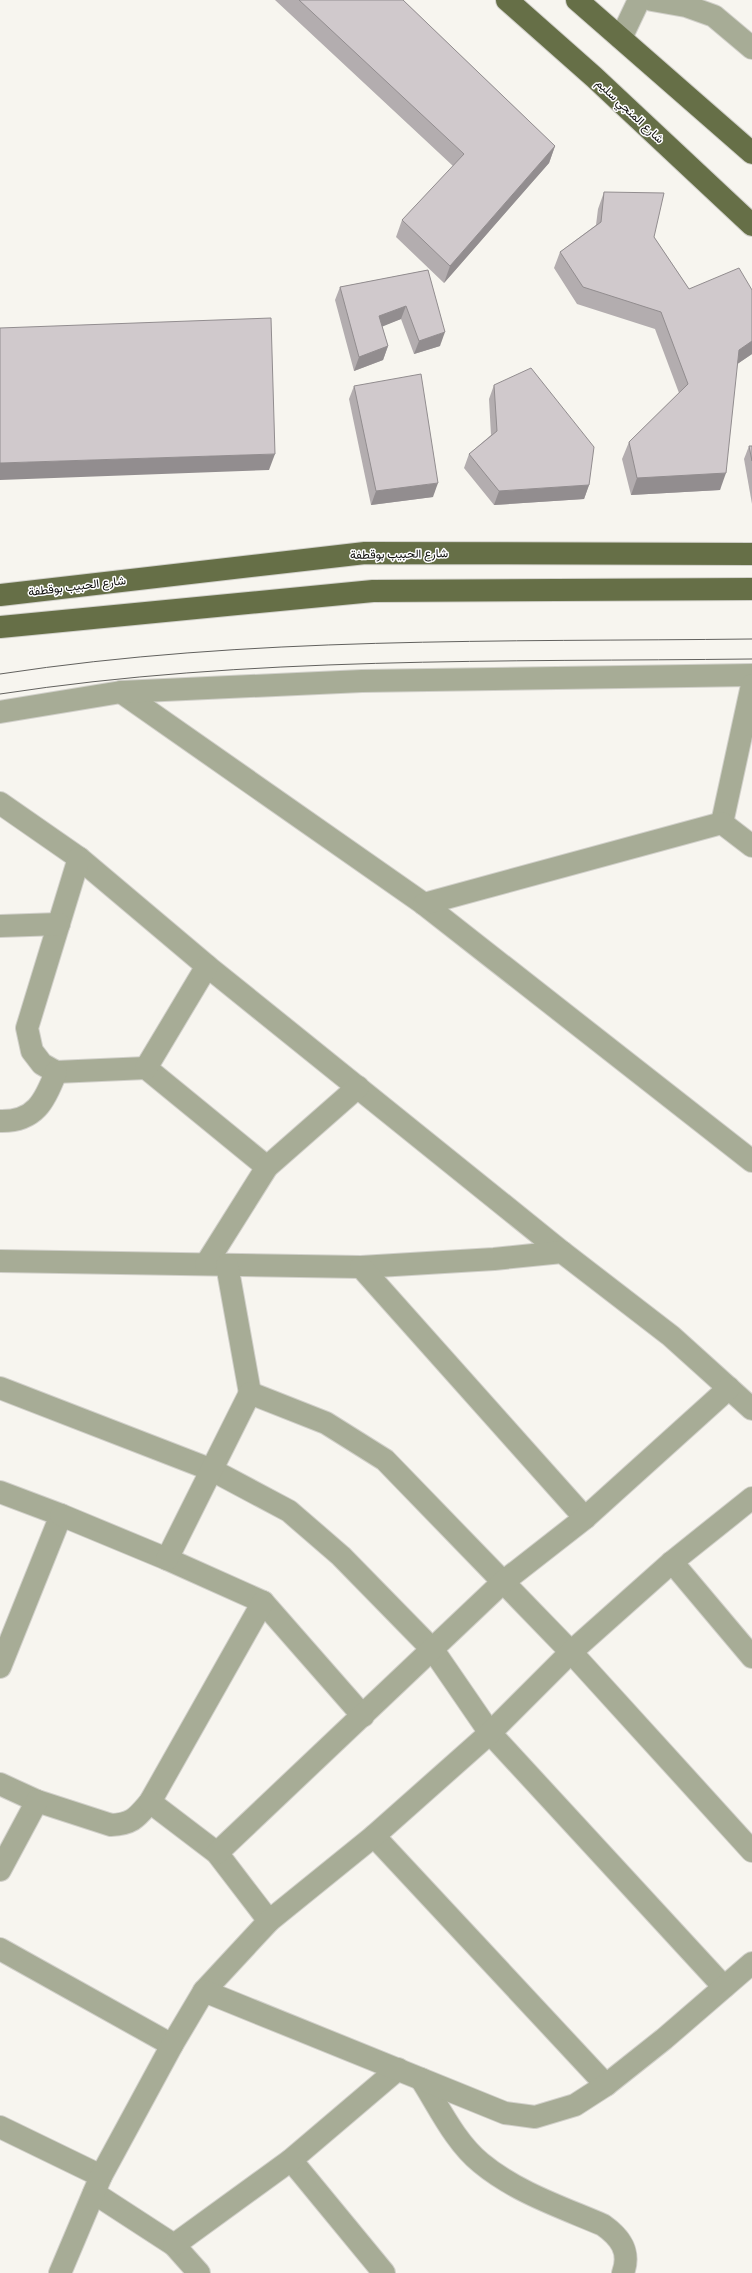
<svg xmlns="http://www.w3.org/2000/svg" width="752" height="2273" font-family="'Roboto Condensed',Vazirmatn,sans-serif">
	<rect width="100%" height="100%" fill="#f7f5ef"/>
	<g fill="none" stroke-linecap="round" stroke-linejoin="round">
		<defs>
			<g id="minor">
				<path d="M 652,0 L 686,6 L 714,16 L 752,48"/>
				<path d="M 621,38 L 639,0"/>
				<path d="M 121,692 L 424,904 L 752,1161"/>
				<path d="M 0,712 L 121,692 L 362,681 L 752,675"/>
				<path d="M 0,803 L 79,858 L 207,966 L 562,1252"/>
				<path d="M 722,823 L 752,685"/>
				<path d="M 79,858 L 27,1028 L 32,1051 L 42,1064 L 56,1072 L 146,1068 L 267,1167"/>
				<path d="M 424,904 L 722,823 L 752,846"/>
				<path d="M 0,926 L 59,924"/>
				<path d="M 146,1068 L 207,966"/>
				<path d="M 0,1121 C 35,1122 45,1101 56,1072"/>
				<path d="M 0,1261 L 361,1267 L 494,1259 L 562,1252 L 671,1336 L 752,1409"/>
				<path d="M 206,1264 L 267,1167 L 358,1087"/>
				<path d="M 227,1265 L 250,1393"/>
				<path d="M 361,1267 L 585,1518"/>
				<path d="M 0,1388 L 212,1470 L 289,1511 L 341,1556 L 433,1650 L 490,1733 L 724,1987"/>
				<path d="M 0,1492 L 61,1515 L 0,1667"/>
				<path d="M 61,1515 L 167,1559 L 263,1602 L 363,1716"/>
				<path d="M 167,1559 L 250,1393 L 326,1423 L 385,1460 L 571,1652 L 752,1851"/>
				<path d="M 672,1562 L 752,1657"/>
				<path d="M 0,1784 L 37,1801 L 111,1825 C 133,1824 137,1817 150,1802 L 263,1602"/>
				<path d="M 150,1802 L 217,1853 L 269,1921"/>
				<path d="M 374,1836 L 606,2085"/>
				<path d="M 217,1853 L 503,1582 L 585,1518 L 729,1388"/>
				<path d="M 0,1870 L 37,1801"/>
				<path d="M 0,1949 L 172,2045"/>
				<path d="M 204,1991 L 269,1921 L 374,1836 L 490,1733 L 571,1652 L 672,1562 L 752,1498"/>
				<path d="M 421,2079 C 439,2107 455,2142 481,2163 C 516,2192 561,2207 603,2225 C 620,2237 631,2251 623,2273"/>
				<path d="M 0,2127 L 101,2176"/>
				<path d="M 291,2160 L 384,2273"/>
				<path d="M 94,2193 L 174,2245 L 199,2273"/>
				<path d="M 174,2245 L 291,2160 L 398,2069"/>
				<path d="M 60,2273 L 101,2176 L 172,2045 L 204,1991 L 505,2113 L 535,2117 L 575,2105 L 606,2085 L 664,2039 L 752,1963"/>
			</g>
			<g id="major">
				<path d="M 507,0 L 594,77 L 752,225"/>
				<path d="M 577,0 L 752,153"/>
				<path d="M 0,595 L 365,553 L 752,554"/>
				<path d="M 0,627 L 373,591 L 752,589"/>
			</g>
		</defs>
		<use href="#minor" stroke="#d1d0ca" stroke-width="24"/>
		<use href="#major" stroke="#d1d0ca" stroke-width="24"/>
		<use href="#minor" stroke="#a7ac96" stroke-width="22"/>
		<use href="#major" stroke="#666f47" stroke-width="22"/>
		<g stroke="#62615e" stroke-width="1">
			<path d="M 0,674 C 249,636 501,642 752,639"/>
			<path d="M 0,694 C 248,656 502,662 752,659"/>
		</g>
	</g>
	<g fill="#b3adaf">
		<path d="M 275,0 L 403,0 L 555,146 L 549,163 L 444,283 L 396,237 L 402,220 L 453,166 Z"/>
		<path d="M 604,192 L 654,237 L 689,289 L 752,290 L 752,354 L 737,364 L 720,490 L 631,495 L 622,459 L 629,442 L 679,393 L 655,329 L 577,304 L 554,268 L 560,252 L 596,225 L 598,209 Z"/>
		<path d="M 428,270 L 440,346 L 414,354 L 401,319 L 382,326 L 388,346 L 383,360 L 354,371 L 335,300 L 340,287 Z"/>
		<path d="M 494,385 L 589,485 L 584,499 L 494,505 L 464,468 L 469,454 L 491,435 L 489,399 Z"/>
		<path d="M 354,386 L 433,497 L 371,505 L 349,399 Z"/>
		<path d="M 749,446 L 752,446 L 752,504 L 744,459 Z"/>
	</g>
	<g fill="#928d8f">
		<path d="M 555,146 L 549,163 L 444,283 L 450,266 Z"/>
		<path d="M 406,306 L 401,319 L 374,330 L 379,316 Z"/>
		<path d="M 445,332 L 440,346 L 414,354 L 419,341 Z"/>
		<path d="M 752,341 L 752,354 L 733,367 L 739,350 Z"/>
		<path d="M 388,346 L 383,360 L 354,371 L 359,357 Z"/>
		<path d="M 275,454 L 269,470 L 0,480 L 0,463 Z"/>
		<path d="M 726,473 L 720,490 L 631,495 L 637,478 Z"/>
		<path d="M 438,483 L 433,497 L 371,505 L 376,491 Z"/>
		<path d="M 589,485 L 584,499 L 494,505 L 499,491 Z"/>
	</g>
	<g fill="#d0c9cc" stroke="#928d8f">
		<path d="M 299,0 L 403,0 L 555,146 L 450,266 L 402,220 L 464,154 Z"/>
		<path d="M 604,192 L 664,193 L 654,237 L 689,289 L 739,268 L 752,290 L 752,341 L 739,350 L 726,473 L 637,478 L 629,442 L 688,384 L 661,312 L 583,287 L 560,252 L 601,222 Z"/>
		<path d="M 428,270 L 445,332 L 419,341 L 406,306 L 379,316 L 388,346 L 359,357 L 340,287 Z"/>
		<path d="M 271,318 L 275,454 L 0,463 L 0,328 Z"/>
		<path d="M 531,368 L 594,447 L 589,485 L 499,491 L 469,454 L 497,431 L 494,385 Z"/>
		<path d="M 421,374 L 438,483 L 376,491 L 354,386 Z"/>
		<path d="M 749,446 L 752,446 L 752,461 Z"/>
	</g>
	<g text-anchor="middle" stroke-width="3" stroke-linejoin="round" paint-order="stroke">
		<g font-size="12" fill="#0c0c0a" stroke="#fff">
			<text transform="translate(630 111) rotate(43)" y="4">شارع المنجي سليم</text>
			<text transform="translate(399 554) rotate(-1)" y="4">شارع الحبيب بوقطفة</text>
			<text transform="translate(77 586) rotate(-7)" y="4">شارع الحبيب بوقطفة</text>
		</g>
	</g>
</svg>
